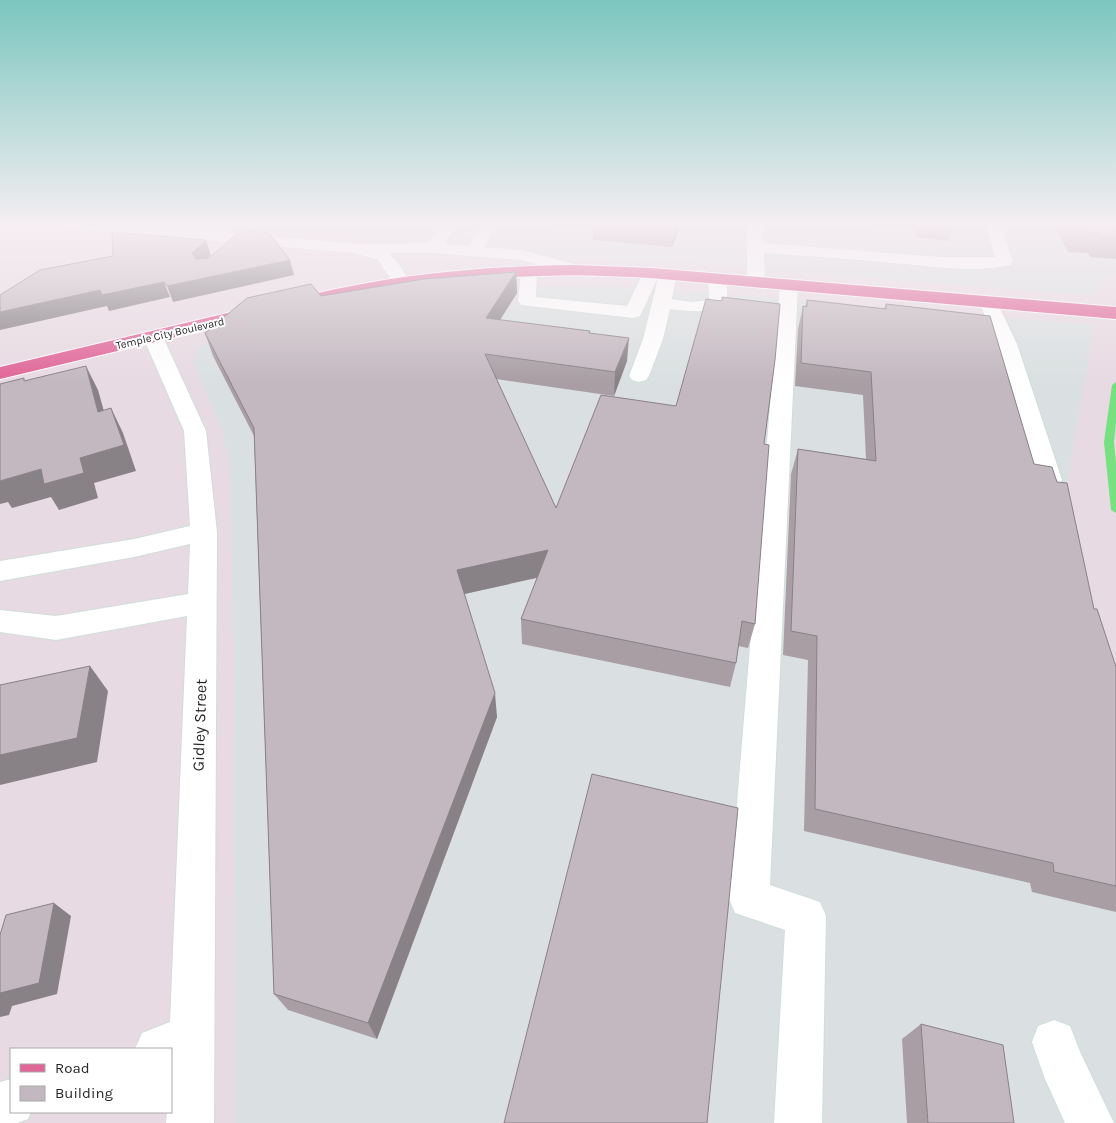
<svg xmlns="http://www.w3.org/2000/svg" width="1116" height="1123" font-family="Karla,sans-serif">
	<rect width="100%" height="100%" fill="#e8dae2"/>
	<g fill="#dae0e1">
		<path d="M 159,223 L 1116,223 L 1116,271 L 1092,296 L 658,261 L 586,259 Z"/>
		<path d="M 615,285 L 1094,325 L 1063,510 L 1116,691 L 1116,1123 L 235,1123 L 234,679 L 230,474 L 223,434 L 193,361 L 195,353 L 201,345 L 228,335 L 510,286 Z"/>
	</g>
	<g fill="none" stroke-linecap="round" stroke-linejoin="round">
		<path fill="#77e081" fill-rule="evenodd" d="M 1116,382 L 1116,422 L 1114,442 L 1116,463 L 1116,513 L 1111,510 L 1104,442 L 1112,385 Z"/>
		<defs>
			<g id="minor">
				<path d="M 59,223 L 125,223 L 361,244 L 428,243 L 444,223 L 459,223 L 444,244 L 468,246 L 484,223 L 499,223 L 484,247 L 522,250 L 581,266 L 583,270 L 581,274 L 575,275 L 521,260 L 433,253 L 389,253 L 398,263 L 411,283 L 408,287 L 402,288 L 396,287 L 378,260 L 354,253 L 66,228 Z"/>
				<path d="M 747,223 L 763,223 L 763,243 L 941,257 L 995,257 L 985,223 L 1000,223 L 1013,261 L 1011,265 C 977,273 939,267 904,264 C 857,260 811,256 764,253 L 765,282 L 762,286 L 756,287 L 750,286 L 747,282 Z"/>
				<path d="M 529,267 L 535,268 L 537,272 L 536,297 L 627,306 L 645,269 L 657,269 L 660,273 L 642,312 L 640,316 L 633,318 L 521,305 L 518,301 L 521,272 L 523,268 Z"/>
				<path d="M 668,269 L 674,270 L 677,274 L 672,299 L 691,302 L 709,300 L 708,279 L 711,275 L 717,274 L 723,275 C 728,282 729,301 724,308 C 706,312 688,312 670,309 L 663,339 L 649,376 L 646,380 L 639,382 L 632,380 L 629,376 L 643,339 L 659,274 L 662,270 Z"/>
				<path d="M 789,280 L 795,281 L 798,285 L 770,885 L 820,902 L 826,916 L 822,1123 L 774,1123 L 785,930 L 735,913 L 729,899 L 780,285 L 783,281 Z"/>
				<path d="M 988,297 L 994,298 L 997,302 L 1017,344 L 1062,480 L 1059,485 L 1050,488 L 1041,485 L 1038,480 L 997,344 L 979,302 L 982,298 Z"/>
				<path d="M 153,331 L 160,333 L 163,337 L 206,431 L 217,532 L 214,1123 L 166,1123 L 167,1112 L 171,1112 L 171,1049 L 135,1049 L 142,1033 L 170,1022 L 187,616 L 56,640 L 0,632 L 0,610 L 56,616 L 188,594 L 190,544 L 134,557 L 0,581 L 0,561 L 134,539 L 190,526 L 184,431 L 143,337 L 146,333 Z"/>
				<path d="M 1054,1020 L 1070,1026 L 1081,1054 L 1114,1123 L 1065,1123 L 1045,1079 L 1032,1042 L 1038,1026 Z"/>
				<path d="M 11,1079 L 11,1112 L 31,1112 L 28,1119 L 17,1123 L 0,1123 L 0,1082 Z"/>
			</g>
			<g id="major">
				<path d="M 574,265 L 651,268 L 1116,307 L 1116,319 L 651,278 C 614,276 577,274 540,276 C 464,278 390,289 316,304 L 310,303 L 307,299 L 310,295 C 396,274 486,266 574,265 Z"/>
				<path d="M 257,306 L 264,308 L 266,312 L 264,316 L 0,379 L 0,367 Z"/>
			</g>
		</defs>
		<use href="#minor" stroke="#cfded9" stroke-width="2"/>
		<use href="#major" stroke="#fff" stroke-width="2"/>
		<use href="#minor" fill="#fff" fill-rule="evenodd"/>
		<use href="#major" fill="#e06698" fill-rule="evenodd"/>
	</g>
	<g fill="#a89ea4">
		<path d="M 518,223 L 682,223 L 672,247 L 593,240 L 593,229 Z"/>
		<path d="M 838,223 L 954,223 L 948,241 L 916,237 L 914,229 Z"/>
		<path d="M 1053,223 L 1116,223 L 1116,259 L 1090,257 L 1088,253 L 1068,252 Z"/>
		<path d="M 516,272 L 517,293 L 500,320 L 590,331 L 590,333 L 627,361 L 614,396 L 496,379 L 556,508 L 764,444 L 755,624 L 748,648 L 738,646 L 736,663 L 730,687 L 522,644 L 521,619 L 537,578 L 464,594 L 497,717 L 377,1039 L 288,1010 L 274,994 L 254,436 L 213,356 L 205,333 Z"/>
		<path d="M 807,300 L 884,309 L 886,304 L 1034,464 L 1094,609 L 1116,667 L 1116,912 L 1032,892 L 1030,883 L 804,831 L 808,660 L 783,655 L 791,474 L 798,449 L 866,459 L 863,395 L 795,386 L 798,329 L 803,306 L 805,307 Z"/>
		<path d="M 921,1024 L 1014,1123 L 907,1123 L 902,1039 Z"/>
	</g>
	<g fill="#888186">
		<path d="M 676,223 L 682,223 L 672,247 L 675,226 Z"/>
		<path d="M 206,240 L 211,255 L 197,268 L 192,253 Z"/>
		<path d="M 290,260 L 294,275 L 173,302 L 167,286 Z"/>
		<path d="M 516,272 L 517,293 L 487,340 L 486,318 Z"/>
		<path d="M 164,282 L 170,297 L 109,311 L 107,306 L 0,330 L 0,312 L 100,290 Z"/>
		<path d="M 629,338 L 627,361 L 614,396 L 615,372 Z"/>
		<path d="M 86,366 L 98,390 L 111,436 L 98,412 Z"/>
		<path d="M 111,408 L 123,433 L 136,471 L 94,483 L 98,498 L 59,510 L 51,497 L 12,508 L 8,502 L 0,504 L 0,481 L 80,458 Z"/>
		<path d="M 548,550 L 548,575 L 460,595 L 457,570 Z"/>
		<path d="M 90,666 L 108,691 L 97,762 L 0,785 L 0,755 Z"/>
		<path d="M 495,693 L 497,717 L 377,1039 L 368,1023 Z"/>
		<path d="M 54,903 L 71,916 L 57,994 L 12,1006 L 9,1015 L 0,1017 L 0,993 Z"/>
	</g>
	<g fill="#c3b8bf" stroke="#888186">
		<path d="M 636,223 L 676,223 L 675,226 Z"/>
		<path d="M 1074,223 L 1116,223 L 1116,238 L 1100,236 L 1098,233 L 1078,231 Z"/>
		<path d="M 241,230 L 269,233 L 290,260 L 167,286 L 164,282 L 102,295 L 100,290 L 0,312 L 0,295 L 40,270 L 113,256 L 112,232 L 206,240 L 192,253 L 196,259 L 209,258 Z"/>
		<path d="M 516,272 L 486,318 L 590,331 L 589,333 L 629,338 L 615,372 L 485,354 L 556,508 L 601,395 L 676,406 L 706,299 L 722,301 L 722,297 L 780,304 L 775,360 L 764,444 L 769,445 L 755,624 L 742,621 L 736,663 L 521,619 L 548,550 L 457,570 L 495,693 L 368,1023 L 274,994 L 254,428 L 205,333 L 247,298 L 311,284 L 321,296 L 424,279 Z"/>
		<path d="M 807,300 L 886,309 L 886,304 L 990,316 L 1034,464 L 1052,467 L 1057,482 L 1067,483 L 1094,609 L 1097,609 L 1116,667 L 1116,886 L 1054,872 L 1053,863 L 815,809 L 817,636 L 791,631 L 798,449 L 876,461 L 871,372 L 801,363 L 803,306 L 807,307 Z"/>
		<path d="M 86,366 L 98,412 L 111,408 L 124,445 L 80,458 L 84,473 L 44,484 L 41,469 L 0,481 L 0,384 L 24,378 L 24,381 Z"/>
		<path d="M 90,666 L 77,738 L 0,755 L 0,685 Z"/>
		<path d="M 592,774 L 738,808 L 707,1123 L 504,1123 Z"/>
		<path d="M 54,903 L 39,983 L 0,993 L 0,935 L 6,915 Z"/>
		<path d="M 921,1024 L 1003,1045 L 1014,1123 L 928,1123 Z"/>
	</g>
	<linearGradient id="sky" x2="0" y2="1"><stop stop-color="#7bc6bf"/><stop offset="0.59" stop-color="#f5eef2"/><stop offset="1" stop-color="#f5eef2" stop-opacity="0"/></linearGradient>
	<rect width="1116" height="381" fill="url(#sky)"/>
	<g text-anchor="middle" stroke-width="4" stroke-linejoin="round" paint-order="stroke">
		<g font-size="11" fill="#272727" stroke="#fff">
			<text transform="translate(170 333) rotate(-13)" y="4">Temple City Boulevard</text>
		</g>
		<g font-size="16" fill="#272727" stroke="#fff">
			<text transform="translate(199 725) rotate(-88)" y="6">Gidley Street</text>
		</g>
	</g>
	<rect x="10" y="1048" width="162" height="65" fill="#ffffff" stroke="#a9a9a9"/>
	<rect x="20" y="1064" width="25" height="8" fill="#e06698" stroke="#a9a9a9"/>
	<text x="55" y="1073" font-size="15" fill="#272727">Road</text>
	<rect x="20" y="1086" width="25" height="15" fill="#c3b8bf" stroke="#a9a9a9"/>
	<text x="55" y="1098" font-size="15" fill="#272727">Building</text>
</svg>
